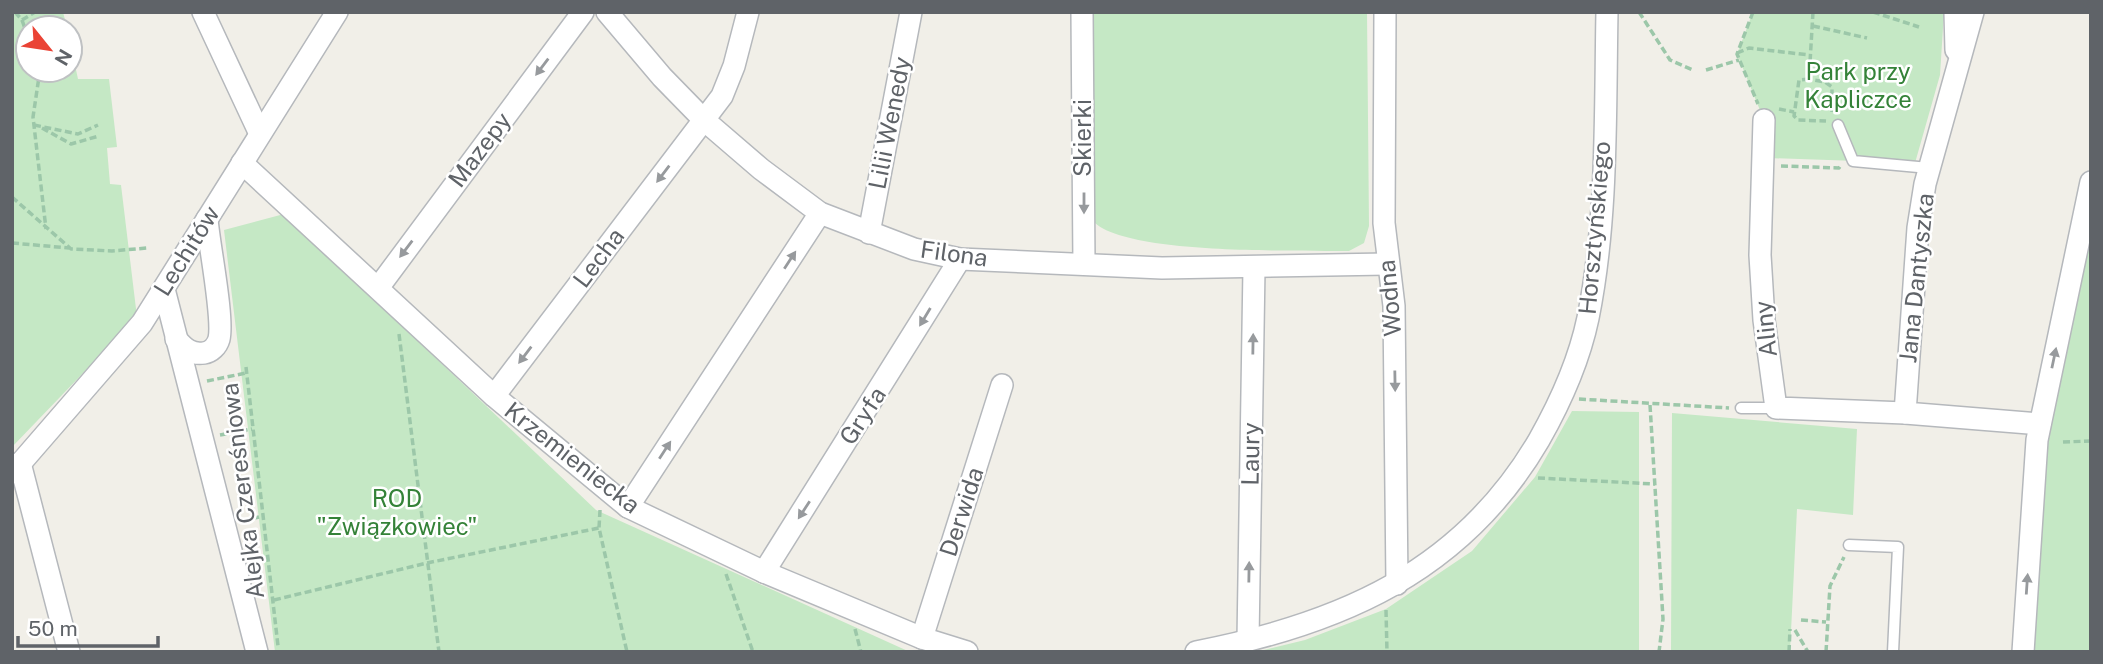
<svg xmlns="http://www.w3.org/2000/svg" width="2103" height="664" font-family="'Public Sans',sans-serif">
	<rect width="100%" height="100%" fill="#f1efe8"/>
	<g fill="#c5e8c5">
		<path d="M 12,12 L 63,12 L 67,28 L 28,28 L 28,70 L 70,70 L 70,42 L 78,79 L 109,79 L 117,147 L 107,148 L 110,184 L 121,185 L 137,317 L 12,447 Z"/>
		<path d="M 1091,12 L 1367,12 L 1369,226 L 1364,243 L 1349,251 C 1296,250 1131,255 1095,223 Z"/>
		<path d="M 1753,12 L 1944,12 L 1940,75 L 1915,163 L 1768,158 L 1764,120 L 1737,54 Z"/>
		<path d="M 284,214 L 596,510 L 910,652 L 275,652 L 224,230 Z"/>
		<path d="M 2091,229 L 2091,652 L 2032,652 L 2045,458 L 2058,373 Z"/>
		<path d="M 1572,411 L 1639,412 L 1639,652 L 1256,652 L 1305,640 L 1386,609 L 1472,551 L 1535,477 Z"/>
		<path d="M 1672,413 L 1857,429 L 1853,515 L 1797,509 L 1790,652 L 1671,652 Z"/>
	</g>
	<g fill="none" stroke-linecap="round" stroke-linejoin="round">
		<defs>
			<g id="service">
				<path d="M 1838,125 L 1853,161 L 1929,168"/>
				<path d="M 1741,408 L 1776,408"/>
				<path d="M 1849,545 L 1898,547 L 1893,652"/>
			</g>
			<g id="minor">
				<path d="M 203,12 L 260,134"/>
				<path d="M 607,12 L 662,77 L 704,120 L 761,169 L 820,213 L 914,249 L 960,259 L 1162,268 L 1387,264"/>
				<path d="M 1082,12 L 1084,264"/>
				<path d="M 1385,12 L 1384,223 L 1394,306 L 1397,584"/>
				<path d="M 1955,12 L 1956,50"/>
				<path d="M 1973,12 L 1925,184 L 1918,228 L 1905,413 L 2040,424"/>
				<path d="M 1764,120 L 1760,255 L 1764,320 L 1776,408 L 1905,413"/>
				<path d="M 242,163 L 494,396 L 628,507 L 764,572 L 922,638 L 967,652"/>
				<path d="M 869,233 L 911,12"/>
				<path d="M 378,288 L 583,12"/>
				<path d="M 164,289 L 257,652"/>
				<path d="M 176,339 C 184,348 191,355 204,353 C 211,352 217,346 219,339 C 224,318 209,245 207,219"/>
				<path d="M 494,396 L 722,96 L 734,66 L 748,12"/>
				<path d="M 20,463 L 69,652"/>
				<path d="M 12,473 L 142,323 L 337,12"/>
				<path d="M 628,507 L 820,213"/>
				<path d="M 764,572 L 960,259"/>
				<path d="M 922,638 L 1002,385"/>
				<path d="M 1248,640 L 1254,268"/>
				<path d="M 1196,652 C 1340,624 1462,572 1539,440 C 1560,403 1579,361 1588,318 C 1608,219 1605,113 1607,12"/>
				<path d="M 2023,652 L 2037,440 L 2091,182"/>
			</g>
		</defs>
		<use href="#service" stroke="#b5b8bc" stroke-width="13"/>
		<use href="#minor" stroke="#b5b8bc" stroke-width="24"/>
		<g stroke="#9cc7a9" stroke-width="3.5" stroke-dasharray="7 3.5" stroke-linecap="butt">
			<path d="M 15,12 L 22,20 L 35,12"/>
			<path d="M 1639,12 L 1670,60 L 1693,70"/>
			<path d="M 1753,12 L 1737,54 L 1758,104"/>
			<path d="M 1813,12 L 1809,79 L 1825,82 L 1832,87 L 1832,112"/>
			<path d="M 1873,12 L 1919,27"/>
			<path d="M 22,20 L 28,37"/>
			<path d="M 1813,26 L 1867,38"/>
			<path d="M 1737,53 L 1749,48 L 1809,55"/>
			<path d="M 40,70 L 33,117 L 46,229"/>
			<path d="M 1706,70 L 1739,60"/>
			<path d="M 1809,79 L 1799,80 L 1794,116 L 1798,120 L 1826,121"/>
			<path d="M 1779,109 L 1794,112"/>
			<path d="M 34,125 L 78,134 L 98,125"/>
			<path d="M 42,128 L 71,144 L 99,136"/>
			<path d="M 1781,166 L 1839,168 L 1841,165"/>
			<path d="M 12,197 L 71,249 L 112,251 L 147,248"/>
			<path d="M 12,243 L 69,248"/>
			<path d="M 399,334 L 439,652"/>
			<path d="M 246,367 L 278,646"/>
			<path d="M 207,381 L 246,373"/>
			<path d="M 1579,399 L 1729,408"/>
			<path d="M 1650,405 L 1663,619 L 1659,652"/>
			<path d="M 220,435 L 252,429"/>
			<path d="M 2063,442 L 2091,441"/>
			<path d="M 1538,478 L 1655,484"/>
			<path d="M 600,510 L 599,528 L 627,652"/>
			<path d="M 242,521 L 263,516"/>
			<path d="M 726,574 L 753,652"/>
			<path d="M 274,600 L 427,563 L 599,528"/>
			<path d="M 1386,610 L 1387,652"/>
			<path d="M 1801,620 L 1826,622"/>
			<path d="M 855,629 L 861,652"/>
			<path d="M 1795,630 L 1808,652"/>
			<path d="M 1789,652 L 1790,629"/>
			<path d="M 1826,652 L 1830,586 L 1844,557"/>
		</g>
		<use href="#service" stroke="#fff" stroke-width="10"/>
		<use href="#minor" stroke="#fff" stroke-width="21"/>
	</g>
	<defs><path id="oneway-solid" d="M-6-.8H1V-3.2L6.5 0L1 3.2V.8H-6Z" transform="scale(1.75)"/></defs>
	<g fill="#979a9d">
		<use href="#oneway-solid" transform="translate(542 67) rotate(127)"/>
		<use href="#oneway-solid" transform="translate(663 174) rotate(127)"/>
		<use href="#oneway-solid" transform="translate(1084 203) rotate(90)"/>
		<use href="#oneway-solid" transform="translate(406 249) rotate(127)"/>
		<use href="#oneway-solid" transform="translate(790 260) rotate(-57)"/>
		<use href="#oneway-solid" transform="translate(925 317) rotate(121)"/>
		<use href="#oneway-solid" transform="translate(1253 344) rotate(-89)"/>
		<use href="#oneway-solid" transform="translate(525 355) rotate(127)"/>
		<use href="#oneway-solid" transform="translate(2054 358) rotate(-78)"/>
		<use href="#oneway-solid" transform="translate(1395 381) rotate(89)"/>
		<use href="#oneway-solid" transform="translate(665 450) rotate(-57)"/>
		<use href="#oneway-solid" transform="translate(804 510) rotate(123)"/>
		<use href="#oneway-solid" transform="translate(1249 572) rotate(-89)"/>
		<use href="#oneway-solid" transform="translate(2027 584) rotate(-86)"/>
	</g>
	<g text-anchor="middle" stroke-width="5" stroke-linejoin="round" paint-order="stroke">
		<g font-size="24" fill="#348238" stroke="#fff">
			<text x="1858" y="80">Park przy<tspan x="1858" dy="28">Kapliczce</tspan></text>
			<text x="397" y="507">ROD<tspan x="397" dy="28">"Związkowiec"</tspan></text>
		</g>
		<g font-size="24" fill="#5f6368" stroke="#fff">
			<text transform="translate(890 123) rotate(-79)" y="8">Lilii Wenedy</text>
			<text transform="translate(1083 138) rotate(-90)" y="8">Skierki</text>
			<text transform="translate(480 150) rotate(-53)" y="8">Mazepy</text>
			<text transform="translate(1595 228) rotate(-85)" y="8">Horsztyńskiego</text>
			<text transform="translate(187 251) rotate(-58)" y="8">Lechitów</text>
			<text transform="translate(954 254) rotate(8)" y="8">Filona</text>
			<text transform="translate(599 258) rotate(-53)" y="8">Lecha</text>
			<text transform="translate(1917 278) rotate(-84)" y="8">Jana Dantyszka</text>
			<text transform="translate(1390 298) rotate(-95)" y="8">Wodna</text>
			<text transform="translate(1766 329) rotate(-96)" y="8">Aliny</text>
			<text transform="translate(863 416) rotate(-57)" y="8">Gryfa</text>
			<text transform="translate(1251 454) rotate(-89)" y="8">Laury</text>
			<text transform="translate(572 458) rotate(38)" y="8">Krzemieniecka</text>
			<text transform="translate(243 491) rotate(-97)" y="8">Alejka Czereśniowa</text>
			<text transform="translate(962 512) rotate(-72)" y="8">Derwida</text>
		</g>
	</g>
	<rect width="2103" height="664" fill="none" stroke="#5f6368" stroke-width="28"/>
	<g transform="translate(49 49) rotate(120)"><circle r="33" fill="#ffffff" stroke="#bfc1c3" stroke-width="2"/>
	<path d="M0-5L12 26L0 18L-12 26Z" fill="#ea4335"/>
	<text y="-10" font-size="19" font-weight="bold" text-anchor="middle" fill="#5f6368">N</text>
	</g>
	<path d="M18 636v10h140v-10" fill="none" stroke="#5f6368" stroke-width="3.5"/>
	<text x="28" y="636" font-size="21" fill="#5f6368" stroke="#ffffff" stroke-width="5" paint-order="stroke">50 m</text>
</svg>
